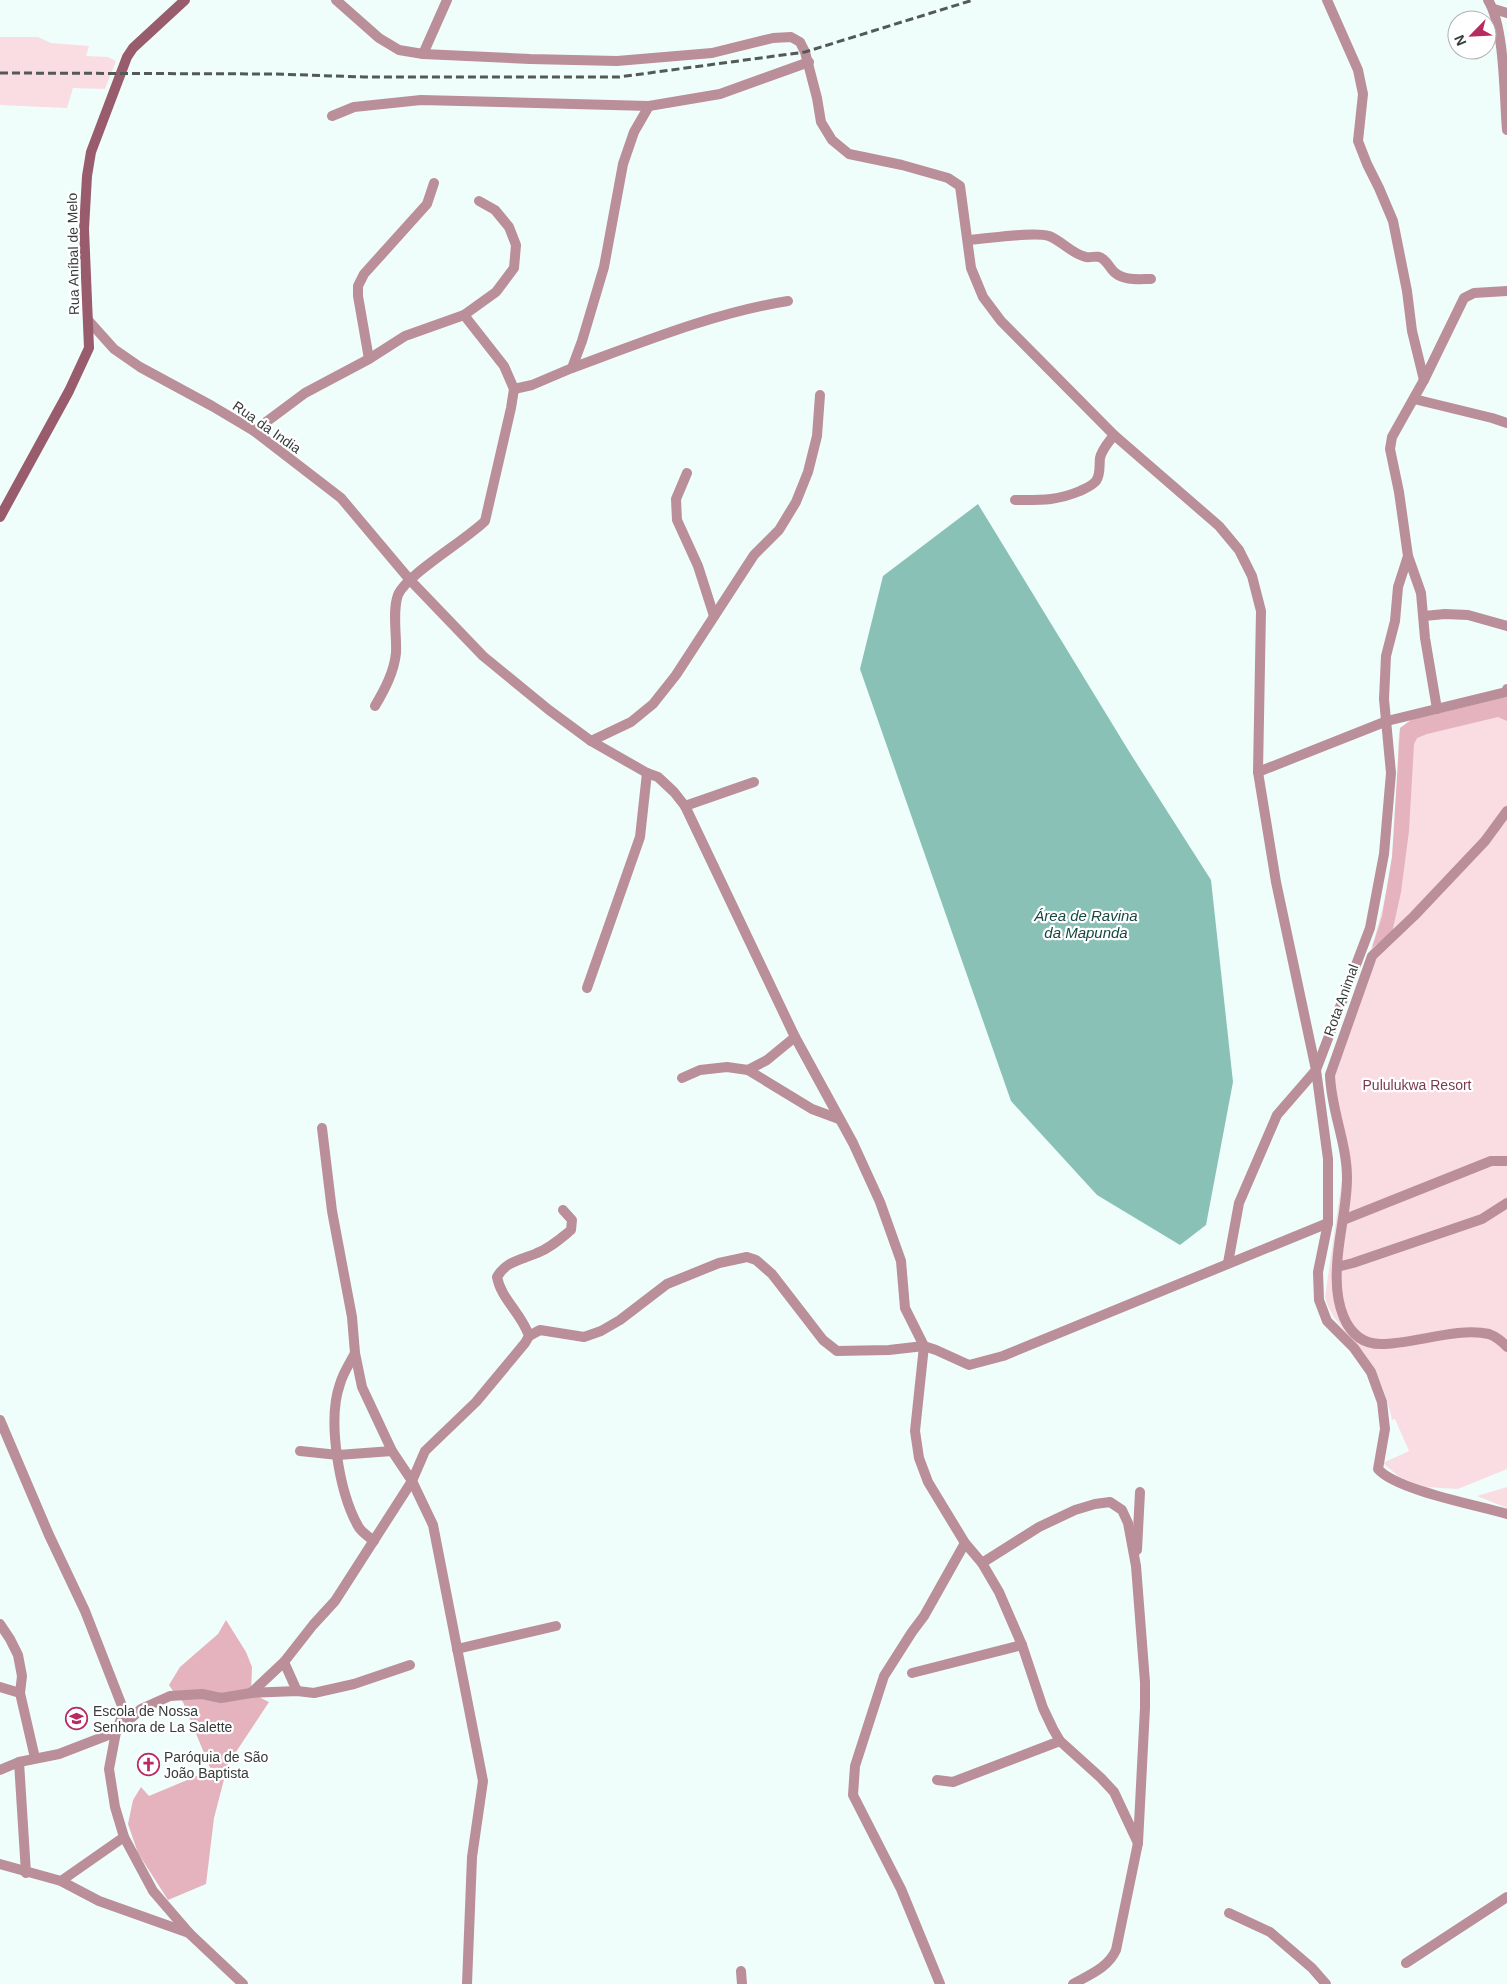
<svg xmlns="http://www.w3.org/2000/svg" width="1507" height="1984" font-family="Arial,sans-serif">
	<rect width="100%" height="100%" fill="#f0fefb"/>
	<g fill="#f9dde3">
		<path d="M 0,37 L 38,37 L 51,43 L 89,46 L 86,56 L 108,57 L 116,61 L 105,89 L 73,88 L 67,108 L 0,105 Z"/>
		<path d="M 1507,697 L 1507,1469 L 1458,1489 L 1425,1487 L 1399,1477 L 1383,1463 L 1409,1451 L 1395,1419 L 1392,1420 C 1387,1397 1380,1376 1366,1356 C 1352,1336 1332,1323 1325,1297 L 1343,1173 L 1341,1152 L 1328,1096 L 1326,1082 L 1326,1071 C 1352,1001 1383,932 1392,857 C 1396,833 1398,807 1398,782 C 1398,764 1397,746 1400,728 L 1411,720 Z"/>
		<path d="M 1507,1487 L 1507,1508 L 1477,1496 Z"/>
	</g>
	<g fill="#e4b3be">
		<path d="M 1507,697 L 1507,721 L 1498,717 L 1427,734 L 1417,738 L 1414,744 L 1409,831 L 1401,892 L 1392,933 L 1372,948 L 1382,916 L 1392,857 L 1400,728 L 1411,720 Z"/>
		<path d="M 226,1620 L 246,1652 L 252,1667 L 251,1693 L 269,1702 L 228,1764 L 214,1818 L 206,1884 L 168,1900 L 138,1853 L 128,1824 L 133,1800 L 141,1787 L 149,1796 L 211,1770 L 183,1702 L 173,1691 L 169,1685 L 180,1667 L 218,1634 Z"/>
	</g>
	<path fill="#8ac1b7" d="M 978,504 L 1130,753 L 1211,880 L 1233,1082 L 1206,1225 L 1180,1245 L 1097,1195 L 1011,1101 L 860,669 L 883,576 Z"/>
	<g fill="none" stroke-linecap="round" stroke-linejoin="round">
		<g stroke="#ba8f99" stroke-width="10">
			<path d="M 336,0 L 379,38 L 399,50 L 423,54 L 530,59 L 617,61 L 712,53 L 773,38 L 791,37 L 800,42 L 805,52 L 817,98 L 821,122 L 832,140 L 849,154 L 902,165 L 948,178 L 960,186 L 971,268 L 983,297 L 1001,321 L 1114,435 L 1219,526 L 1239,550 L 1252,576 L 1261,611 L 1258,772 L 1276,882 L 1316,1070 L 1328,1159 L 1328,1223 L 1318,1272 L 1319,1300 L 1327,1321 L 1354,1348 L 1371,1372 L 1382,1402 L 1385,1429 L 1378,1469 C 1396,1490 1477,1505 1507,1514"/>
			<path d="M 1327,0 L 1358,70 L 1363,94 L 1358,141 L 1367,164 L 1379,188 L 1393,221 L 1407,291 L 1412,331 L 1424,380"/>
			<path d="M 1488,0 C 1505,27 1504,96 1507,130"/>
			<path d="M 1494,9 L 1507,13"/>
			<path d="M 423,54 L 447,0"/>
			<path d="M 332,116 L 354,107 L 421,100 L 649,106 L 720,94 L 809,62"/>
			<path d="M 968,240 C 987,239 1034,231 1049,236 C 1062,241 1072,254 1086,257 C 1093,258 1098,254 1104,260 C 1108,263 1110,268 1114,272 C 1124,281 1138,279 1151,279"/>
			<path d="M 88,320 L 114,349 L 140,367 L 212,406 L 254,431 L 341,498 L 410,580 L 483,656 L 549,710 L 591,741 L 647,773 L 658,777 L 674,792 L 685,806 L 795,1037 L 853,1143 L 880,1202 L 901,1261 L 905,1308 L 924,1346 L 915,1431 L 919,1458 L 928,1482 L 965,1543 L 982,1563 L 999,1592 L 1022,1645 L 1043,1708 L 1053,1729 L 1060,1741 L 1101,1778 L 1114,1792 L 1138,1843"/>
			<path d="M 369,359 L 358,296 L 358,286 L 364,274 L 427,204 L 434,183"/>
			<path d="M 572,368 C 640,343 716,312 788,301"/>
			<path d="M 514,389 L 532,385 L 572,368 L 582,341 L 604,267 L 623,164 L 634,132 L 649,106"/>
			<path d="M 1414,399 L 1492,418 L 1507,423"/>
			<path d="M 254,431 L 305,393 L 369,359 L 405,336 L 464,315 L 496,292 L 514,268 L 516,245 L 509,227 L 495,210 L 479,201"/>
			<path d="M 687,473 L 676,499 L 677,520 L 698,566 L 714,616"/>
			<path d="M 1015,500 C 1041,500 1056,501 1080,491 C 1086,488 1092,486 1096,481 C 1101,474 1099,465 1100,458 C 1102,449 1109,442 1114,435"/>
			<path d="M 1424,616 L 1445,614 L 1468,615 L 1507,626"/>
			<path d="M 375,706 C 385,689 394,672 396,653 C 397,636 392,611 398,595 C 406,575 466,540 485,521 L 511,408 L 514,389 L 504,366 L 464,315"/>
			<path d="M 1437,709 L 1425,638 L 1421,593 L 1408,556 L 1399,492 L 1390,449 L 1392,437 L 1424,380 L 1464,298 L 1474,293 L 1507,291"/>
			<path d="M 591,741 L 631,722 L 653,704 L 676,675 L 754,555 L 779,530 L 796,502 L 808,472 L 817,436 L 820,395"/>
			<path d="M 1258,772 L 1387,721 L 1506,692 L 1507,689"/>
			<path d="M 685,806 L 754,782"/>
			<path d="M 1507,811 L 1485,841 L 1414,916 L 1372,956 L 1330,1075 C 1331,1110 1347,1143 1347,1178 C 1347,1208 1338,1237 1337,1267 L 1353,1263 L 1482,1219 L 1507,1203"/>
			<path d="M 587,988 L 640,837 L 647,773"/>
			<path d="M 748,1070 L 767,1060 L 795,1037"/>
			<path d="M 682,1078 L 700,1070 L 727,1067 L 748,1070 L 812,1109 L 839,1119"/>
			<path d="M 322,1128 L 332,1211 L 352,1317 L 355,1353 L 362,1387 L 392,1451 L 412,1481 L 433,1525 L 483,1781 L 472,1857 L 467,1984"/>
			<path d="M 1343,1220 L 1491,1161 L 1507,1161"/>
			<path d="M 1228,1263 L 1239,1203 L 1277,1115 L 1316,1070 L 1370,928 L 1384,854 L 1391,773 L 1384,699 L 1386,656 L 1395,621 L 1398,587 L 1408,556"/>
			<path d="M 1337,1267 C 1335,1297 1342,1344 1381,1344 C 1414,1344 1457,1327 1489,1334 C 1495,1336 1503,1342 1507,1347"/>
			<path d="M 529,1336 L 540,1330 L 584,1337 L 601,1331 L 620,1320 L 667,1284 L 719,1263 L 747,1257 L 756,1260 L 772,1274 L 823,1340 L 837,1351 L 889,1350 L 924,1346 L 936,1350 L 969,1365 L 1003,1356 L 1328,1223"/>
			<path d="M 355,1353 C 350,1363 343,1373 340,1384 C 327,1420 339,1492 358,1526 C 361,1532 369,1537 374,1541"/>
			<path d="M 0,1420 L 49,1535 L 85,1611 L 122,1706 L 122,1716 L 116,1732 L 109,1769 L 115,1807 L 124,1837 L 153,1891 L 190,1934 L 243,1984"/>
			<path d="M 300,1451 L 338,1455 L 392,1451"/>
			<path d="M 1137,1550 L 1140,1492"/>
			<path d="M 982,1563 L 1039,1527 L 1075,1510 L 1095,1504 L 1110,1502 L 1122,1510 L 1128,1523 L 1136,1566 L 1145,1682 L 1145,1708 L 1138,1843 L 1116,1950 C 1108,1968 1089,1975 1073,1984"/>
			<path d="M 0,1624 L 10,1639 L 18,1655 L 22,1676 L 20,1693 L 35,1758"/>
			<path d="M 457,1649 L 556,1626"/>
			<path d="M 284,1662 L 297,1691"/>
			<path d="M 912,1673 L 1022,1645"/>
			<path d="M 0,1687 L 20,1693"/>
			<path d="M 251,1693 L 297,1691 L 314,1693 L 354,1684 L 410,1665"/>
			<path d="M 19,1762 L 26,1873"/>
			<path d="M 0,1770 L 19,1762 L 59,1754 L 116,1732 L 141,1709 L 170,1696 L 202,1694 L 221,1698 L 251,1693 L 284,1662 L 313,1625 L 335,1601 L 412,1481 L 425,1451 L 476,1402 L 525,1343 L 529,1336 C 522,1314 501,1299 497,1277 C 506,1261 521,1260 537,1253 C 550,1248 560,1239 571,1230 L 572,1220 L 563,1210"/>
			<path d="M 937,1780 L 953,1782 L 1060,1741"/>
			<path d="M 0,1864 L 61,1881 L 99,1901 L 189,1933"/>
			<path d="M 61,1881 L 124,1837"/>
			<path d="M 1229,1913 L 1270,1932 L 1312,1968 L 1326,1984"/>
			<path d="M 1406,1963 L 1507,1897"/>
			<path d="M 741,1971 L 742,1984"/>
			<path d="M 940,1984 L 901,1889 L 853,1795 L 855,1766 L 884,1676 L 912,1632 L 924,1616 L 965,1543"/>
		</g>
		<path stroke="#985c6c" stroke-width="10" d="M 0,517 L 69,391 L 89,348 L 84,229 L 87,176 L 91,152 L 127,57 L 133,48 L 185,0"/>
		<path stroke="#525957" stroke-width="3" stroke-dasharray="8 4" stroke-linecap="butt" d="M 0,73 L 275,74 L 364,77 L 619,77 L 805,52 L 973,0"/>
	</g>
	<defs>
		<symbol id="school-ring" viewBox="-11 -11 22 22"><circle r="9.5" fill="#fff" stroke="#b82b61" stroke-width="1.5"/><path d="M0-5L7-2L0 1L-7-2ZM-4 1L0 2.5L4 1V4Q0 6-4 4Z" fill="#b82b61"/></symbol>
		<symbol id="church-ring" viewBox="-11 -11 22 22"><circle r="9.5" fill="#fff" stroke="#b82b61" stroke-width="1.5"/><path d="M-1.2-6h2.4v3.5h3.3v2.4h-3.3V6h-2.4V-.1h-3.3v-2.4h3.3Z" fill="#b82b61"/></symbol>
	</defs>
	<g fill-rule="evenodd">
		<use href="#school-ring" x="64" y="1706" width="25" height="25"/>
		<use href="#church-ring" x="136" y="1752" width="25" height="25"/>
	</g>
	<g text-anchor="middle" stroke-width="4.5" stroke-linejoin="round" paint-order="stroke">
		<g font-size="14" fill="#363c3a" stroke="#fff">
			<text transform="translate(73 254) rotate(-91)" y="5">Rua Aníbal de Melo</text>
			<text transform="translate(267 427) rotate(35)" y="5">Rua da India</text>
			<text transform="translate(1341 1000) rotate(-70)" y="5">Rota Animal</text>
		</g>
		<g font-size="14" fill="#793a4d" stroke="#fff">
			<text x="1417" y="1090">Pululukwa Resort</text>
		</g>
		<g font-size="14" fill="#363c3a" stroke="#fff" text-anchor="start">
			<text x="93" y="1716">Escola de Nossa<tspan x="93" dy="16">Senhora de La Salette</tspan></text>
			<text x="164" y="1762">Paróquia de São<tspan x="164" dy="16">João Baptista</tspan></text>
		</g>
		<g font-size="15" font-style="italic" fill="#154740" stroke="#fff">
			<text x="1086" y="921">Área de Ravina<tspan x="1086" dy="17">da Mapunda</tspan></text>
		</g>
	</g>
	<g transform="translate(1472 35) rotate(246)"><circle r="24" fill="#ffffff" stroke="#afb1b0"/>
	<path d="M0-4L9 19L0 12L-9 19Z" fill="#b82b61"/>
	<text y="-8" font-size="14" font-weight="bold" text-anchor="middle" fill="#363c3a">N</text>
	</g>
</svg>
